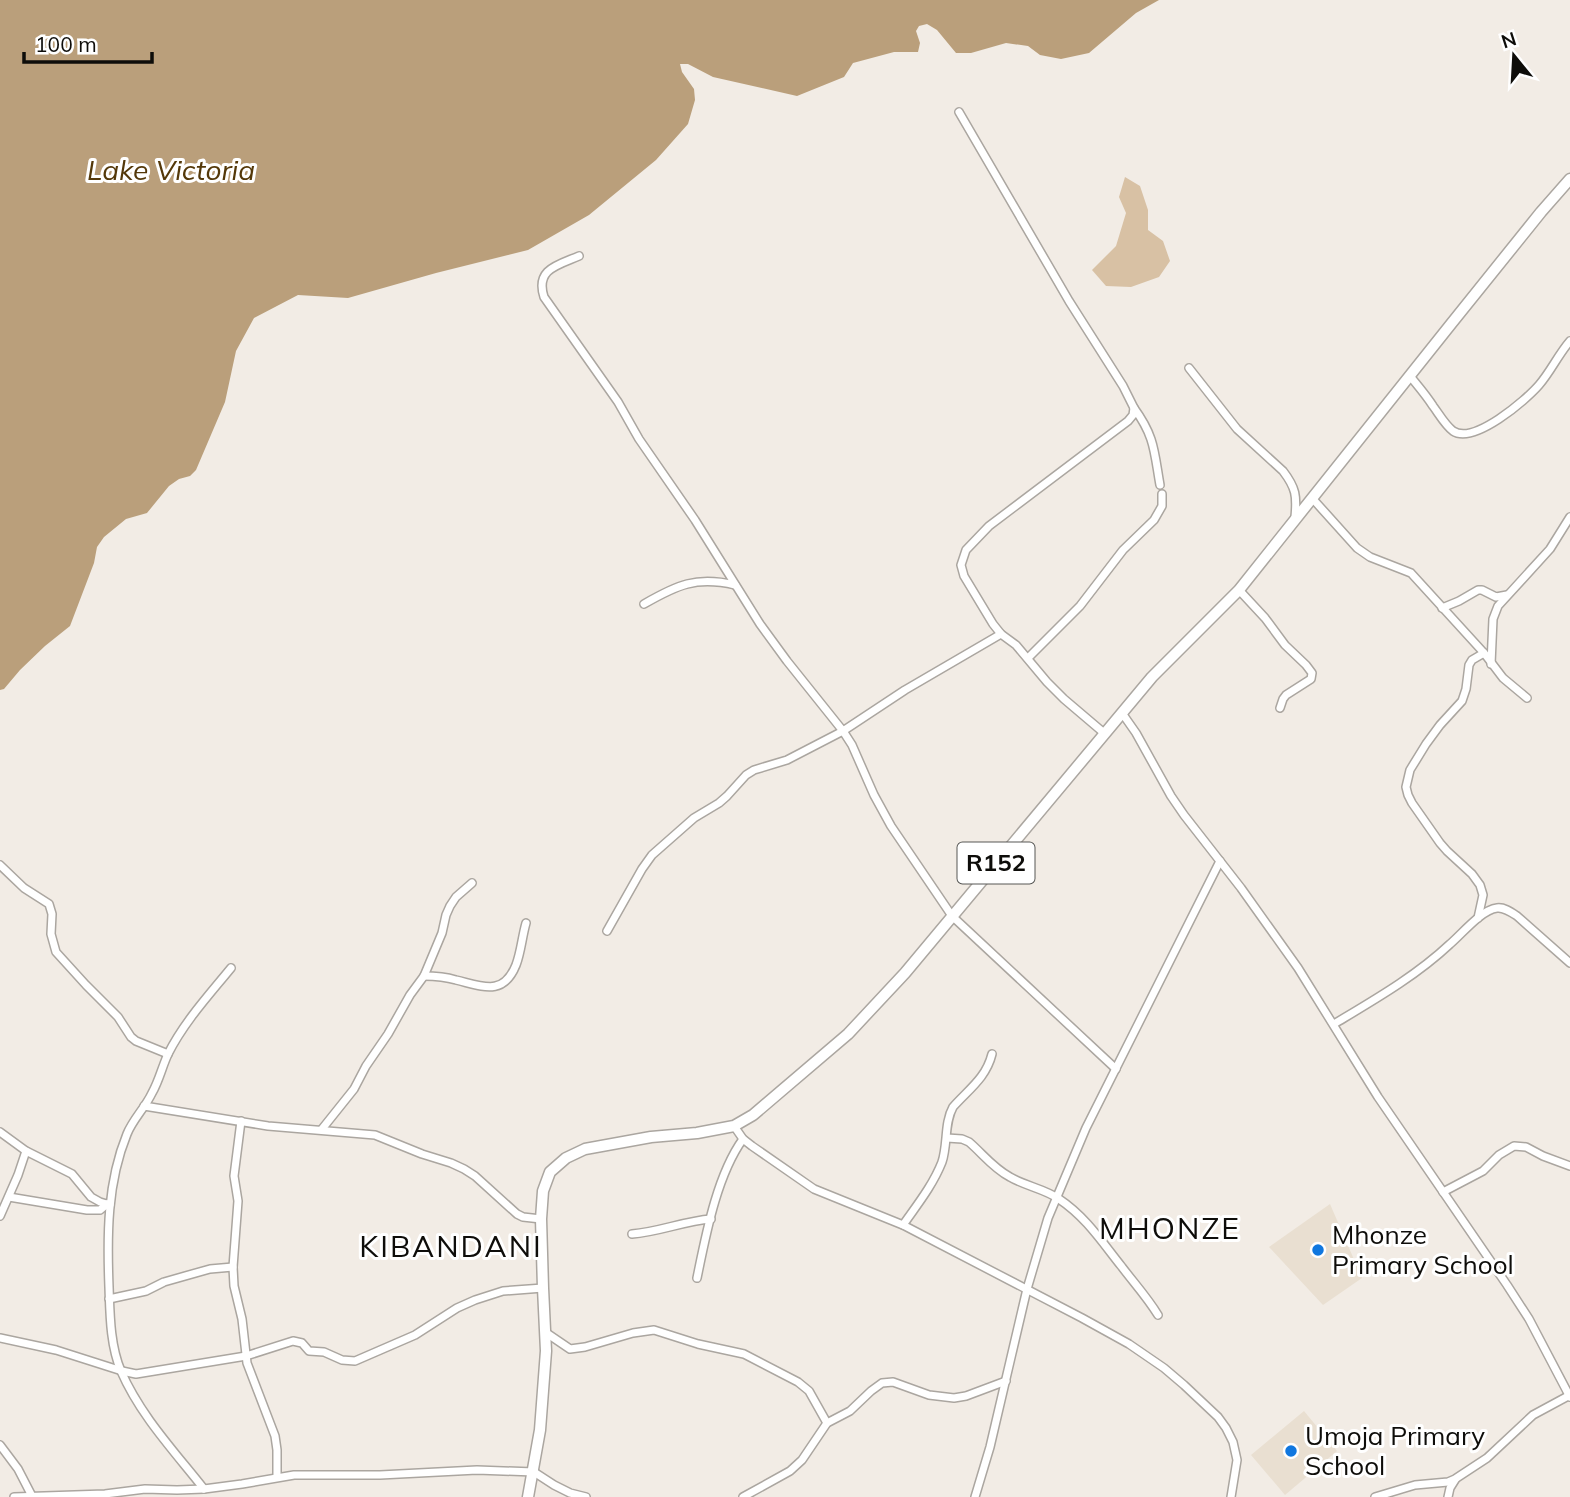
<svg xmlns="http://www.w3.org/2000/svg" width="1570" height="1497" font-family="Mulish,sans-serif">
	<rect width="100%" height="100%" fill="#f2ece5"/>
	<g fill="#e9dfd1">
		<path d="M 1330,1204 L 1362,1278 L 1323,1305 L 1269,1247 Z"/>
		<path d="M 1304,1411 L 1337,1451 L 1285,1495 L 1251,1455 Z"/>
	</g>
	<path fill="#d8c1a4" d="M 1125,177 L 1140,186 L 1148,210 L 1148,230 L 1163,241 L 1170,261 L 1159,277 L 1131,287 L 1106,286 L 1092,270 L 1116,246 L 1126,213 L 1119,197 Z"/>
	<path fill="#ba9f7b" d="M 0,0 L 1159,0 L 1136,13 L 1089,53 L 1061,59 L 1040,55 L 1028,46 L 1006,43 L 971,53 L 956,53 L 937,30 L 927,24 L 919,26 L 916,31 L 920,43 L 918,52 L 894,52 L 853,63 L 844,77 L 797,96 L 713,77 L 688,64 L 680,64 L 682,72 L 694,89 L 695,100 L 688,124 L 656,160 L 589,215 L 528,250 L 436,273 L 348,298 L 298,295 L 254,318 L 236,351 L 225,402 L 196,470 L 190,476 L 179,479 L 169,486 L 147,513 L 126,519 L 104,537 L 97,547 L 94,563 L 70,626 L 45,646 L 20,670 L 4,689 L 0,690 Z"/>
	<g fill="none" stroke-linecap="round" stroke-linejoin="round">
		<defs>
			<g id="street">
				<path d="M 959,112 L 1069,301 L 1123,386 L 1134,408 L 1133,415 L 1128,421 L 989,526 L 966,550 L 961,565 L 964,576 L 993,624 L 1001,634 L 1016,645 L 1047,682 L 1064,699 L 1104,733"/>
				<path d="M 579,256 C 558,265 535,269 544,297 L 618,402 L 639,439 L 695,520 L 760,624 L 787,661 L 843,731 L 852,745 L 874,795 L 891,826 L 952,916 L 1116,1069"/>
				<path d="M 1189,368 L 1237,429 L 1283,471 C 1296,488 1297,496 1295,517"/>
				<path d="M 1410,376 C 1418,386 1426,395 1433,406 C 1439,414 1445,425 1453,431 C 1474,445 1526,400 1539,385 C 1551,371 1558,355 1570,341"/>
				<path d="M 1134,408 C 1155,437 1154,451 1160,485"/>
				<path d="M 1312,498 L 1357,548 L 1370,557 L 1411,573 L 1484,653 L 1503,678 L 1527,698"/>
				<path d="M 1239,590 L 1265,618 L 1285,645 L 1306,665 L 1312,673 L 1311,679 L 1286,695 L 1283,699 L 1280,708"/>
				<path d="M 644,604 C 677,585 696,576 735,585"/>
				<path d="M 1442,608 L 1459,601 L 1478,590 L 1482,590 L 1496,597 L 1507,595"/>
				<path d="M 1028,658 L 1080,606 L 1123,550 L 1154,520 L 1162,506 L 1162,494"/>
				<path d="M 1491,664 L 1493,619 L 1498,606 L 1550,549 L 1570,517"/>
				<path d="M 1122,713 L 1136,733 L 1171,796 L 1184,815 L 1241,888 L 1298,968 L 1378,1097 L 1507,1285 L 1529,1319 L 1570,1397"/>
				<path d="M 0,865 L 24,888 L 49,904 L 52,914 L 51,934 L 56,952 L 86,985 L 118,1017 L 131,1037 L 136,1041 L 168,1054"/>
				<path d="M 1478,918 L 1483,895 L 1480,885 L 1472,874 L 1447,851 L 1440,843 L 1412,803 L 1408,795 L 1406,787 L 1410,770 L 1426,744 L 1440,725 L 1462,701 L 1466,689 L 1469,665 L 1472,660 L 1484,653"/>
				<path d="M 607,931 L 642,869 L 652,855 L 694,818 L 719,803 L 727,796 L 746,775 L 754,770 L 787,760 L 843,731 L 905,690 L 1001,634"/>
				<path d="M 424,976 C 435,976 446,977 456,980 C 482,986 503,997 516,965 C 521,952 522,937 526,923"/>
				<path d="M 1334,1024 C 1374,1000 1416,976 1450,944 C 1462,934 1481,910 1497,908 C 1504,907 1511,912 1517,916 L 1570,963"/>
				<path d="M 144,1106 L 268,1126 L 375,1135 L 422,1154 L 451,1163 L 464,1169 L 475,1176 L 517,1214 L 523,1217 L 541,1219"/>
				<path d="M 241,1121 L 234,1176 L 238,1201 L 233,1267 L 234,1286 L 242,1319 L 247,1363 L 275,1436 L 277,1450 L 277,1477"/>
				<path d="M 734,1126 L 743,1139 L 752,1146 L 814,1189 L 903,1225 L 1082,1318 L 1129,1344 L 1164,1368 L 1184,1385 L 1218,1417 L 1226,1428 L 1233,1442 L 1237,1460 L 1231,1497"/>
				<path d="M 322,1129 L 354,1089 L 366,1066 L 388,1034 L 410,995 L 424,976 L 442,933 L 446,915 L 450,906 L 456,897 L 472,883"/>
				<path d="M 0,1132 L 26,1151 L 72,1174 L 91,1197 L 100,1202 L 110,1205"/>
				<path d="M 947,1138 L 962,1139 L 969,1142 C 983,1154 993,1168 1010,1177 C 1025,1186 1045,1189 1059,1199 C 1086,1217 1102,1242 1122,1267 C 1134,1283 1147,1297 1158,1315"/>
				<path d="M 1443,1192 L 1483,1171 L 1499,1155 L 1514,1146 L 1526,1147 L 1543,1156 L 1570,1166"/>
				<path d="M 9,1197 L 87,1210 L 100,1210 L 107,1204"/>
				<path d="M 0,1216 L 18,1175 L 26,1151"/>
				<path d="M 903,1225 C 917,1205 933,1185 942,1162 C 948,1144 944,1123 953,1107 C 969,1089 986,1078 992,1054"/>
				<path d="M 632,1234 C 659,1232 684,1221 711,1219"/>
				<path d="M 697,1278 C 706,1234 717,1175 743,1139"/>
				<path d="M 109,1299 L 146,1291 L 164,1282 L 210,1269 L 233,1267"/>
				<path d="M 545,1332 L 570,1349 L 585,1347 L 633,1333 L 654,1330 L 698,1344 L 744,1354 L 798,1382 L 809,1391 L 827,1423"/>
				<path d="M 0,1338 L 56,1350 L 122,1371 L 136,1374 L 246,1356 L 293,1341 L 302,1343 L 309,1351 L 324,1352 L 342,1360 L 355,1361 L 415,1335 L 457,1308 L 475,1300 L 503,1291 L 543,1288"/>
				<path d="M 0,1445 L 18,1469 L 32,1496"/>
				<path d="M 204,1489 C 174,1451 140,1415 121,1371 C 110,1345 110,1314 109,1287 C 107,1235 107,1183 127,1134 C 133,1119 145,1108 152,1093 C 159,1081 162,1067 168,1054 C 184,1022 209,995 231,968"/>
				<path d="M 14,1497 L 105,1494 L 145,1489 L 177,1490 L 204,1489 L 242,1484 L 294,1475 L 380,1475 L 477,1470 L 534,1472 L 554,1485 L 570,1493 L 586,1497"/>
				<path d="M 743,1497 L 790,1471 L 802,1460 L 827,1423 L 850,1411 L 871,1391 L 882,1383 L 893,1382 L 929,1395 L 954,1398 L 966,1396 L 1006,1381"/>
				<path d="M 975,1497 L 990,1447 L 1027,1289 L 1048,1218 L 1086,1128 L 1220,861"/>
				<path d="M 1375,1497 L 1415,1485 L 1448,1482 L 1455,1479 L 1487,1458 L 1533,1415 L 1570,1395"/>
				<path d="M 1448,1497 L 1450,1488 L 1455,1480"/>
			</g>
			<path id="primary" d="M 528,1497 L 540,1430 L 546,1351 L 543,1288 L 541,1219 L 543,1191 L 550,1172 L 566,1158 L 585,1149 L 651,1137 L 697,1133 L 734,1126 L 753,1115 L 848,1034 L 905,973 L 1152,677 L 1239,590 L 1451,324 L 1541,212 L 1570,179"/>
		</defs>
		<use href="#street" stroke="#aba6a0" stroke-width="10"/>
		<use href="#primary" stroke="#aba6a0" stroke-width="13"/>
		<use href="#street" stroke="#fff" stroke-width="7"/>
		<use href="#primary" stroke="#fff" stroke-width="10"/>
	</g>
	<g fill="#1077df" stroke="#fff" stroke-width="2.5">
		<circle cx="1318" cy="1250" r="7"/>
		<circle cx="1291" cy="1451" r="7"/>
	</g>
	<g text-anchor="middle" stroke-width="6" stroke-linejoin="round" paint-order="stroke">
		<rect fill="#fff" stroke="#565654" stroke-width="2" x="957.5" y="842.5" width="77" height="41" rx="5"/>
		<g font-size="24" font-weight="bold" fill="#0e0d0a">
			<text x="996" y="871">R152</text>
		</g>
		<g font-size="26" fill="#0e0d0a" stroke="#fff" text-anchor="start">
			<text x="1332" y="1244">Mhonze<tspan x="1332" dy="30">Primary School</tspan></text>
			<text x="1305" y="1445">Umoja Primary<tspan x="1305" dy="30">School</tspan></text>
		</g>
		<g font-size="28" font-style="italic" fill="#543809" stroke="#fff">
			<text x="171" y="180">Lake Victoria</text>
		</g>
		<g font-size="30" letter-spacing="2" fill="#0e0d0a" stroke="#fff">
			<text x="1170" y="1239">MHONZE</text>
			<text x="451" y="1257">KIBANDANI</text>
		</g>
	</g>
	<g transform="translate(1514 56) rotate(342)" stroke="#ffffff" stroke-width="5" paint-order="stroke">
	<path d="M0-5L12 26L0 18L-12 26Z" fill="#0e0d0a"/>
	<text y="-10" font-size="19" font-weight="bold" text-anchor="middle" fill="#0e0d0a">N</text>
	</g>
	<path d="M24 52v10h128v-10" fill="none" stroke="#0e0d0a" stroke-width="3.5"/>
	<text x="35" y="52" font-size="21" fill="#0e0d0a" stroke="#ffffff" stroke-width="5" paint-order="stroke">100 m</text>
</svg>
